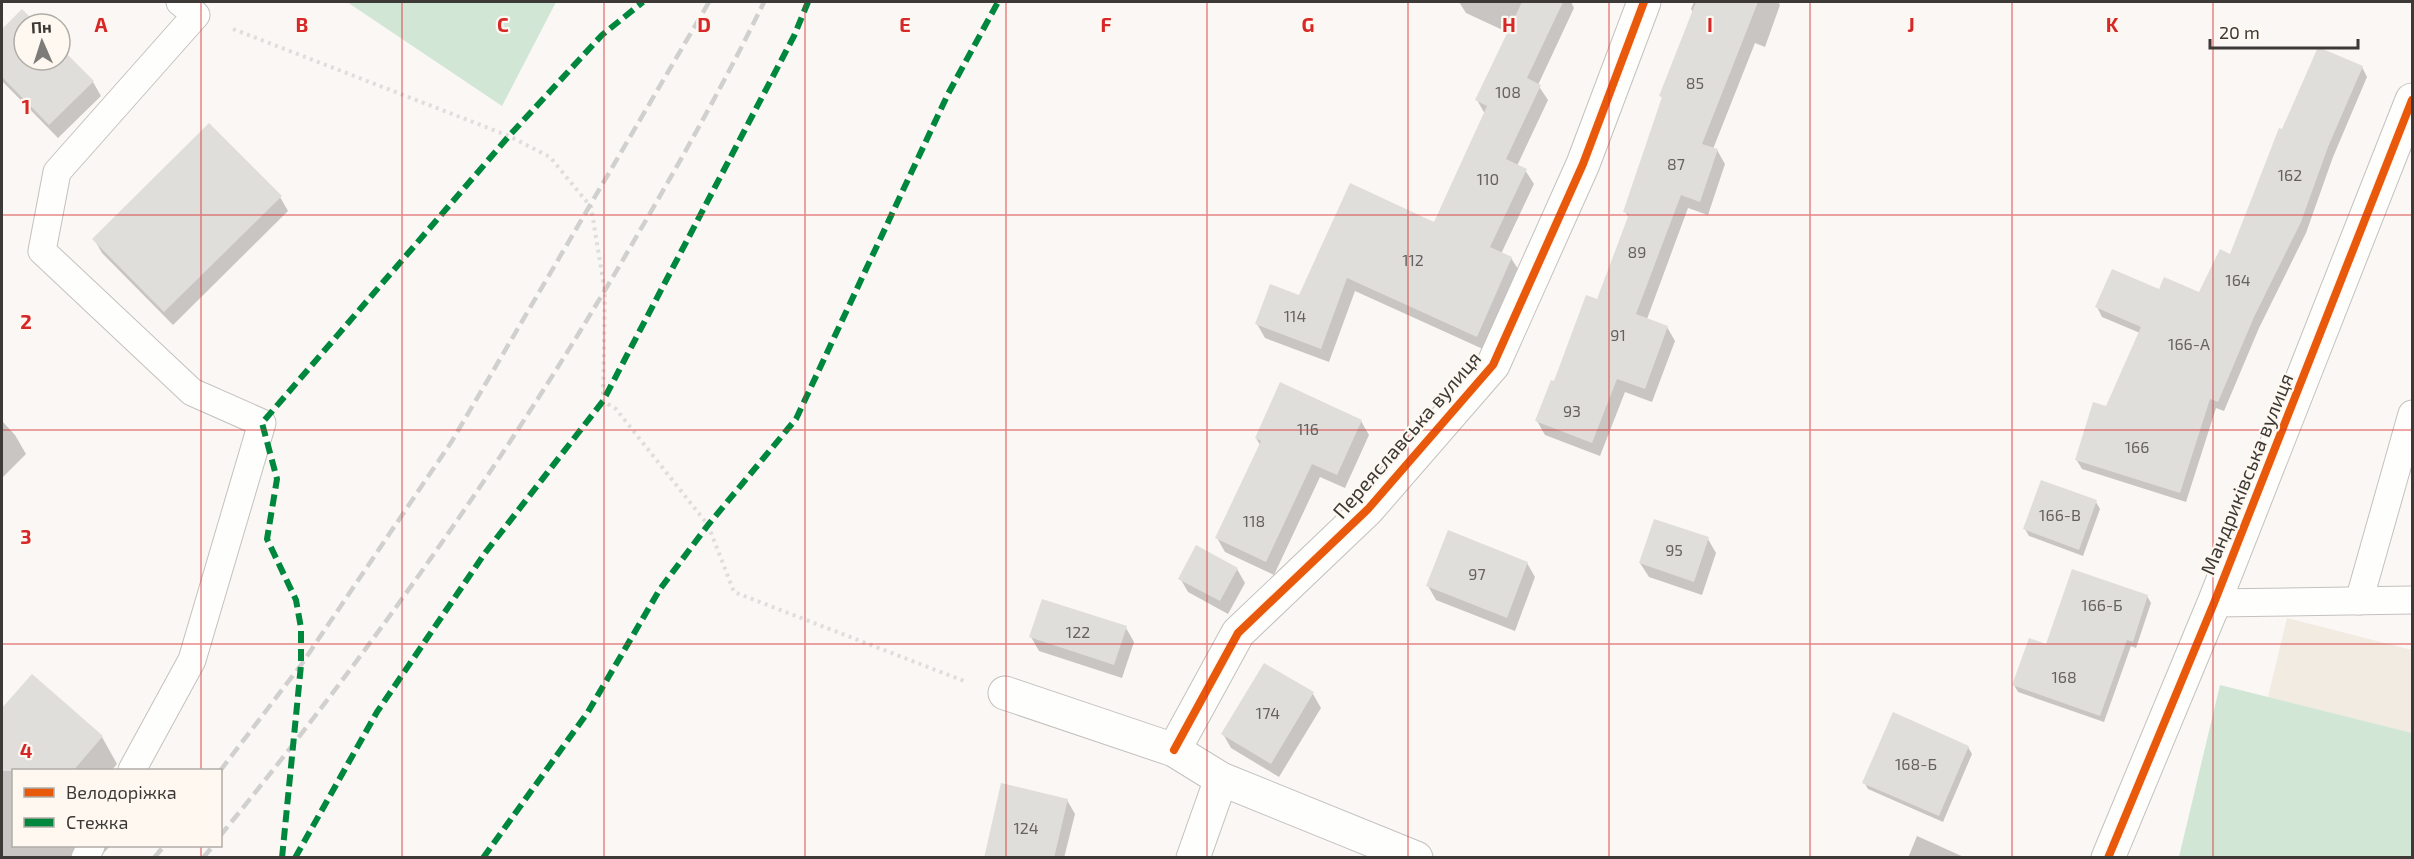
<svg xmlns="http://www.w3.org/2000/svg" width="2414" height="859" font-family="'Exo 2',sans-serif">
	<rect width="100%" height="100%" fill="#faf7f4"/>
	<path fill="#f1ebe1" d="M 2287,618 L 2412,650 L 2412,733 L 2268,697 Z"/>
	<g fill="#d1e6d5">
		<path d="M 347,2 L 556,2 L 502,106 Z"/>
		<path d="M 2220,685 L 2412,733 L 2412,857 L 2179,857 Z"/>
	</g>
	<g fill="#0003">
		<path d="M 1459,2 L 1571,2 L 1574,8 L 1538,85 L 1548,100 L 1517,166 L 1525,170 L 1534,184 L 1501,254 L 1511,258 L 1520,272 L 1485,350 L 1355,291 L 1329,362 L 1265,338 L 1257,324 L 1300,297 L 1435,224 L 1485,114 L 1477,100 L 1509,33 L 1466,13 Z"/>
		<path d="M 1694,2 L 1778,2 L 1780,5 L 1765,47 L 1755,43 L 1713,149 L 1717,150 L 1725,164 L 1708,215 L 1688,208 L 1647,319 L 1667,327 L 1675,341 L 1652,402 L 1625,392 L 1600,456 L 1545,435 L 1537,421 L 1598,301 L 1629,218 L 1625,211 L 1663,100 L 1661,96 L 1693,12 L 1691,9 Z"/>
		<path d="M 22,11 L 35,24 L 24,24 L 24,60 L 60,60 L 60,49 L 93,82 L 101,96 L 58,138 L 2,81 L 2,31 Z"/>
		<path d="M 2362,67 L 2367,77 L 2333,157 L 2306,233 L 2259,328 L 2224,411 L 2216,408 L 2186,502 L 2082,469 L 2076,459 L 2106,407 L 2140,333 L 2102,317 L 2097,307 L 2159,291 L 2199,294 L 2231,256 L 2283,131 Z"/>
		<path d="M 280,197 L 288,211 L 173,325 L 102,253 L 94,239 Z"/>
		<path d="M 2,421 L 15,435 L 26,454 L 2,478 Z"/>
		<path d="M 1361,421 L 1369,435 L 1345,488 L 1320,477 L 1274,575 L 1225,552 L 1217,538 L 1260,445 L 1256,438 Z"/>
		<path d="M 2096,502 L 2100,509 L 2083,556 L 2029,536 L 2025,529 Z"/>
		<path d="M 1708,539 L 1716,553 L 1702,595 L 1649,577 L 1640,563 Z"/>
		<path d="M 1527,563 L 1535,577 L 1515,631 L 1436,600 L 1428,586 Z"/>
		<path d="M 1237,569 L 1245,583 L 1228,614 L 1188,592 L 1180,578 Z"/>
		<path d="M 2147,596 L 2151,603 L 2136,648 L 2131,646 L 2104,722 L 2018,692 L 2014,685 L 2047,646 Z"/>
		<path d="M 1126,628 L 1134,642 L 1122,678 L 1039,651 L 1031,637 Z"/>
		<path d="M 1313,694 L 1321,708 L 1279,777 L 1231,748 L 1223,734 Z"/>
		<path d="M 2,706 L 102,737 L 117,764 L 112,770 L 14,770 L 14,846 L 110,846 L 99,858 L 2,858 Z"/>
		<path d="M 1968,747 L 1972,754 L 1943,822 L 1868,789 L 1864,782 Z"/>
		<path d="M 1067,800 L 1075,814 L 1064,858 L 986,858 Z"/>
		<path d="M 1917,836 L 1966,858 L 1908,858 Z"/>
	</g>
	<g fill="#e0dedb">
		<path d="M 1522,2 L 1563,2 L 1527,78 L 1541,85 L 1506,159 L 1527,169 L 1490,247 L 1512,257 L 1477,337 L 1347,278 L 1321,349 L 1255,324 L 1270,284 L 1299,295 L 1350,183 L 1434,222 L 1487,106 L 1475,100 Z"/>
		<path d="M 1696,2 L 1758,2 L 1702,144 L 1718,149 L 1700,202 L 1681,195 L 1636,314 L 1668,326 L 1645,389 L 1617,379 L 1592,443 L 1535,421 L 1551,380 L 1554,381 L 1586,295 L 1597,299 L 1629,214 L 1623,212 L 1662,97 L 1659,96 Z"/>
		<path d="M 22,9 L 37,24 L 24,24 L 24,60 L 60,60 L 60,47 L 94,81 L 49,125 L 2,77 L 2,29 Z"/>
		<path d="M 2318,47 L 2363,66 L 2328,147 L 2301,222 L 2254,317 L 2218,402 L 2210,399 L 2180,493 L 2075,460 L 2093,402 L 2106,406 L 2141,327 L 2095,307 L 2112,269 L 2159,289 L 2164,277 L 2199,292 L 2220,249 L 2230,254 L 2279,128 L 2282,129 Z"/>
		<path d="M 209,123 L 282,196 L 164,312 L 92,239 Z"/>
		<path d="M 1280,382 L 1362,420 L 1337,475 L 1312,464 L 1266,562 L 1215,538 L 1261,441 L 1255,438 Z"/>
		<path d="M 2041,480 L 2097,500 L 2079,550 L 2023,529 Z"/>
		<path d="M 1654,519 L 1709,537 L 1694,582 L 1639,563 Z"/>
		<path d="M 1448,530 L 1528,562 L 1507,618 L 1426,586 Z"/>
		<path d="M 1196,545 L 1238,568 L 1220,601 L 1178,579 Z"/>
		<path d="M 2072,569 L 2148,595 L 2133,642 L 2127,640 L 2100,716 L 2012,685 L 2029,638 L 2046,644 Z"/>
		<path d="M 1042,599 L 1127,626 L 1114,665 L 1029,637 Z"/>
		<path d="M 1264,663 L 1314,692 L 1271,764 L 1221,734 Z"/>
		<path d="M 32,674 L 103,736 L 73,771 L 2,771 L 2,708 Z"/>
		<path d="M 1893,712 L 1969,746 L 1939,816 L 1862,783 Z"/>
		<path d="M 1001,783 L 1068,799 L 1054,858 L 984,858 Z"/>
	</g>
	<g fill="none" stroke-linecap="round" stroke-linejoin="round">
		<defs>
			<g id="service">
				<path d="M 2359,601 L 2412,414"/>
				<path d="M 2214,603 L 2412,600"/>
				<path d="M 132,770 L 192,660 L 262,423 L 192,392 L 42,251 L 57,172 L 196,15 L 180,2"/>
				<path d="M 85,858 L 91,846"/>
			</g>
			<g id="minor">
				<path d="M 1005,693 L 1174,750 L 1221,779 L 1416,858"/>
				<path d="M 1174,750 L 1238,633 L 1368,509 L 1493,365 L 1583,164 L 1644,2"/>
				<path d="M 1193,858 L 1221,779"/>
				<path d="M 2108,858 L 2214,603 L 2412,100"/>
			</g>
		</defs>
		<use href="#service" stroke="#c4c1be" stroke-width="29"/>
		<use href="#minor" stroke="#c4c1be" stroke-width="35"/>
		<path stroke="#dfdedc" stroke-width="4" stroke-dasharray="3 4.5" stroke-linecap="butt" d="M 233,29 L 509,136 L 550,157 L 591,207 L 605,292 L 603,401 L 616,409 L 708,525 L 734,592 L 964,681"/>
		<use href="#service" stroke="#fefefd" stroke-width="27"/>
		<use href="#minor" stroke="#fefefd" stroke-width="33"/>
		<g stroke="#d0d0cf" stroke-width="4.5" stroke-dasharray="12 6" stroke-linecap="butt">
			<path d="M 220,771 L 301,665 L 452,441 L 709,2"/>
			<path d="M 220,836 C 377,644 519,441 642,227 C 685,153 727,78 764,2"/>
			<path d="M 154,858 L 164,846"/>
			<path d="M 203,858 L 213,846"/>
		</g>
		<g stroke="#00873e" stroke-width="6" stroke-dasharray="12 6" stroke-linecap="butt">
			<path d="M 282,858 L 301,665 L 301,628 L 296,600 L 267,539 L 277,479 L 262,423 L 509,136 L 602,35 L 643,2"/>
			<path d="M 295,858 L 377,712 L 485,553 L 603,401 L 794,36 L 808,2"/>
			<path d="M 483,858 L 588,712 L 660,589 L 708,525 L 796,419 L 948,94 L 998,2"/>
		</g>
		<defs>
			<g id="cycleway">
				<path d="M 1174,750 L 1238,633 L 1368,509 L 1493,365 L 1583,164 L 1644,2"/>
				<path d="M 2108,858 L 2214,603 L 2412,100"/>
			</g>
		</defs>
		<use href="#cycleway" stroke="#fef8f0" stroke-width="11"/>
		<use href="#cycleway" stroke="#e8590c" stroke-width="8"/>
	</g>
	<path fill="none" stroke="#d62828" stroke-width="1.5" stroke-opacity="0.55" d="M 201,2 L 201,770M 402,2 L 402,858M 604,2 L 604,858M 805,2 L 805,858M 1006,2 L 1006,858M 1207,2 L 1207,858M 1408,2 L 1408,858M 1609,2 L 1609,858M 1810,2 L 1810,858M 2012,2 L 2012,858M 2213,2 L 2213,858M 2,215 L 2412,215M 2,430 L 2412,430M 2,644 L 2412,644M 201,846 L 201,858"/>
	<g text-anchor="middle" stroke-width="4.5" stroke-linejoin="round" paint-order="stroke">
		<g font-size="16" fill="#65625f">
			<text x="1695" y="89">85</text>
			<text x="1508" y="98">108</text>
			<text x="1676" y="170">87</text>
			<text x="2290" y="181">162</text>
			<text x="1488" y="185">110</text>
			<text x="1637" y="258">89</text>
			<text x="1413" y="266">112</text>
			<text x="2238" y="286">164</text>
			<text x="1295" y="322">114</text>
			<text x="1618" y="341">91</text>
			<text x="2189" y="350">166-А</text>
			<text x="1572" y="417">93</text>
			<text x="1308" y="435">116</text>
			<text x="2137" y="453">166</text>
			<text x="2060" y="521">166-В</text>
			<text x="1254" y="527">118</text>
			<text x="1674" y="556">95</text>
			<text x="1477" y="580">97</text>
			<text x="2102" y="611">166-Б</text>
			<text x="1078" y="638">122</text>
			<text x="2064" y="683">168</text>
			<text x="1268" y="719">174</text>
			<text x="1916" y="770">168-Б</text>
			<text x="1026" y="834">124</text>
		</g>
		<g font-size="20" fill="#3c3936" stroke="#fef8f0">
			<text transform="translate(1407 435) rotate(-49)" y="7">Переяславська вулиця</text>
			<text transform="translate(2247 474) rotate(-68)" y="7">Мандриківська вулиця</text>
		</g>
	</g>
	<g font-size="20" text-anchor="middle" font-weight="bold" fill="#d62828" stroke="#fef8f0" stroke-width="4.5" stroke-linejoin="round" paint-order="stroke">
		<text x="101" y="32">A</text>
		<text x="302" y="32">B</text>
		<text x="503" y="32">C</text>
		<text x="704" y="32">D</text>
		<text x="905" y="32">E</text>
		<text x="1106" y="32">F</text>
		<text x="1308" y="32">G</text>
		<text x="1509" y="32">H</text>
		<text x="1710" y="32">I</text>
		<text x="1911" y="32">J</text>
		<text x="2112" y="32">K</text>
		<text x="26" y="114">1</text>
		<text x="26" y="329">2</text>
		<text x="26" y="544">3</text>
		<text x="26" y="758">4</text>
	</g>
	<rect width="2414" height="859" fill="none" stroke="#3c3936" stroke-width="6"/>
	<rect x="12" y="769" width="210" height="78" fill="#fef8f0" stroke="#b0aca6" stroke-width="1.5"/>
	<rect x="24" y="788" width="30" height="9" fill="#e8590c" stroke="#b0aca6" stroke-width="1.5"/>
	<text x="66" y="799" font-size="18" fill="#3c3936">Велодоріжка</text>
	<rect x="24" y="818" width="30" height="9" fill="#00873e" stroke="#b0aca6" stroke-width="1.5"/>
	<text x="66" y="829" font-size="18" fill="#3c3936">Стежка</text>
	<g transform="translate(42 42) rotate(357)"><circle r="28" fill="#fef8f0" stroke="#b0aca6" stroke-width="1.5"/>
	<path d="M0-4.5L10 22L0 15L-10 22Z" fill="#7e7c78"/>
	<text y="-9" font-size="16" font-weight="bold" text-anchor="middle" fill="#3c3936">Пн</text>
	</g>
	<path d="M2210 39v9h148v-9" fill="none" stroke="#3c3936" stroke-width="3"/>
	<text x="2219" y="39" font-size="18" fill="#3c3936" stroke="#fef8f0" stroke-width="4.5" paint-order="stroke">20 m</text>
</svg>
